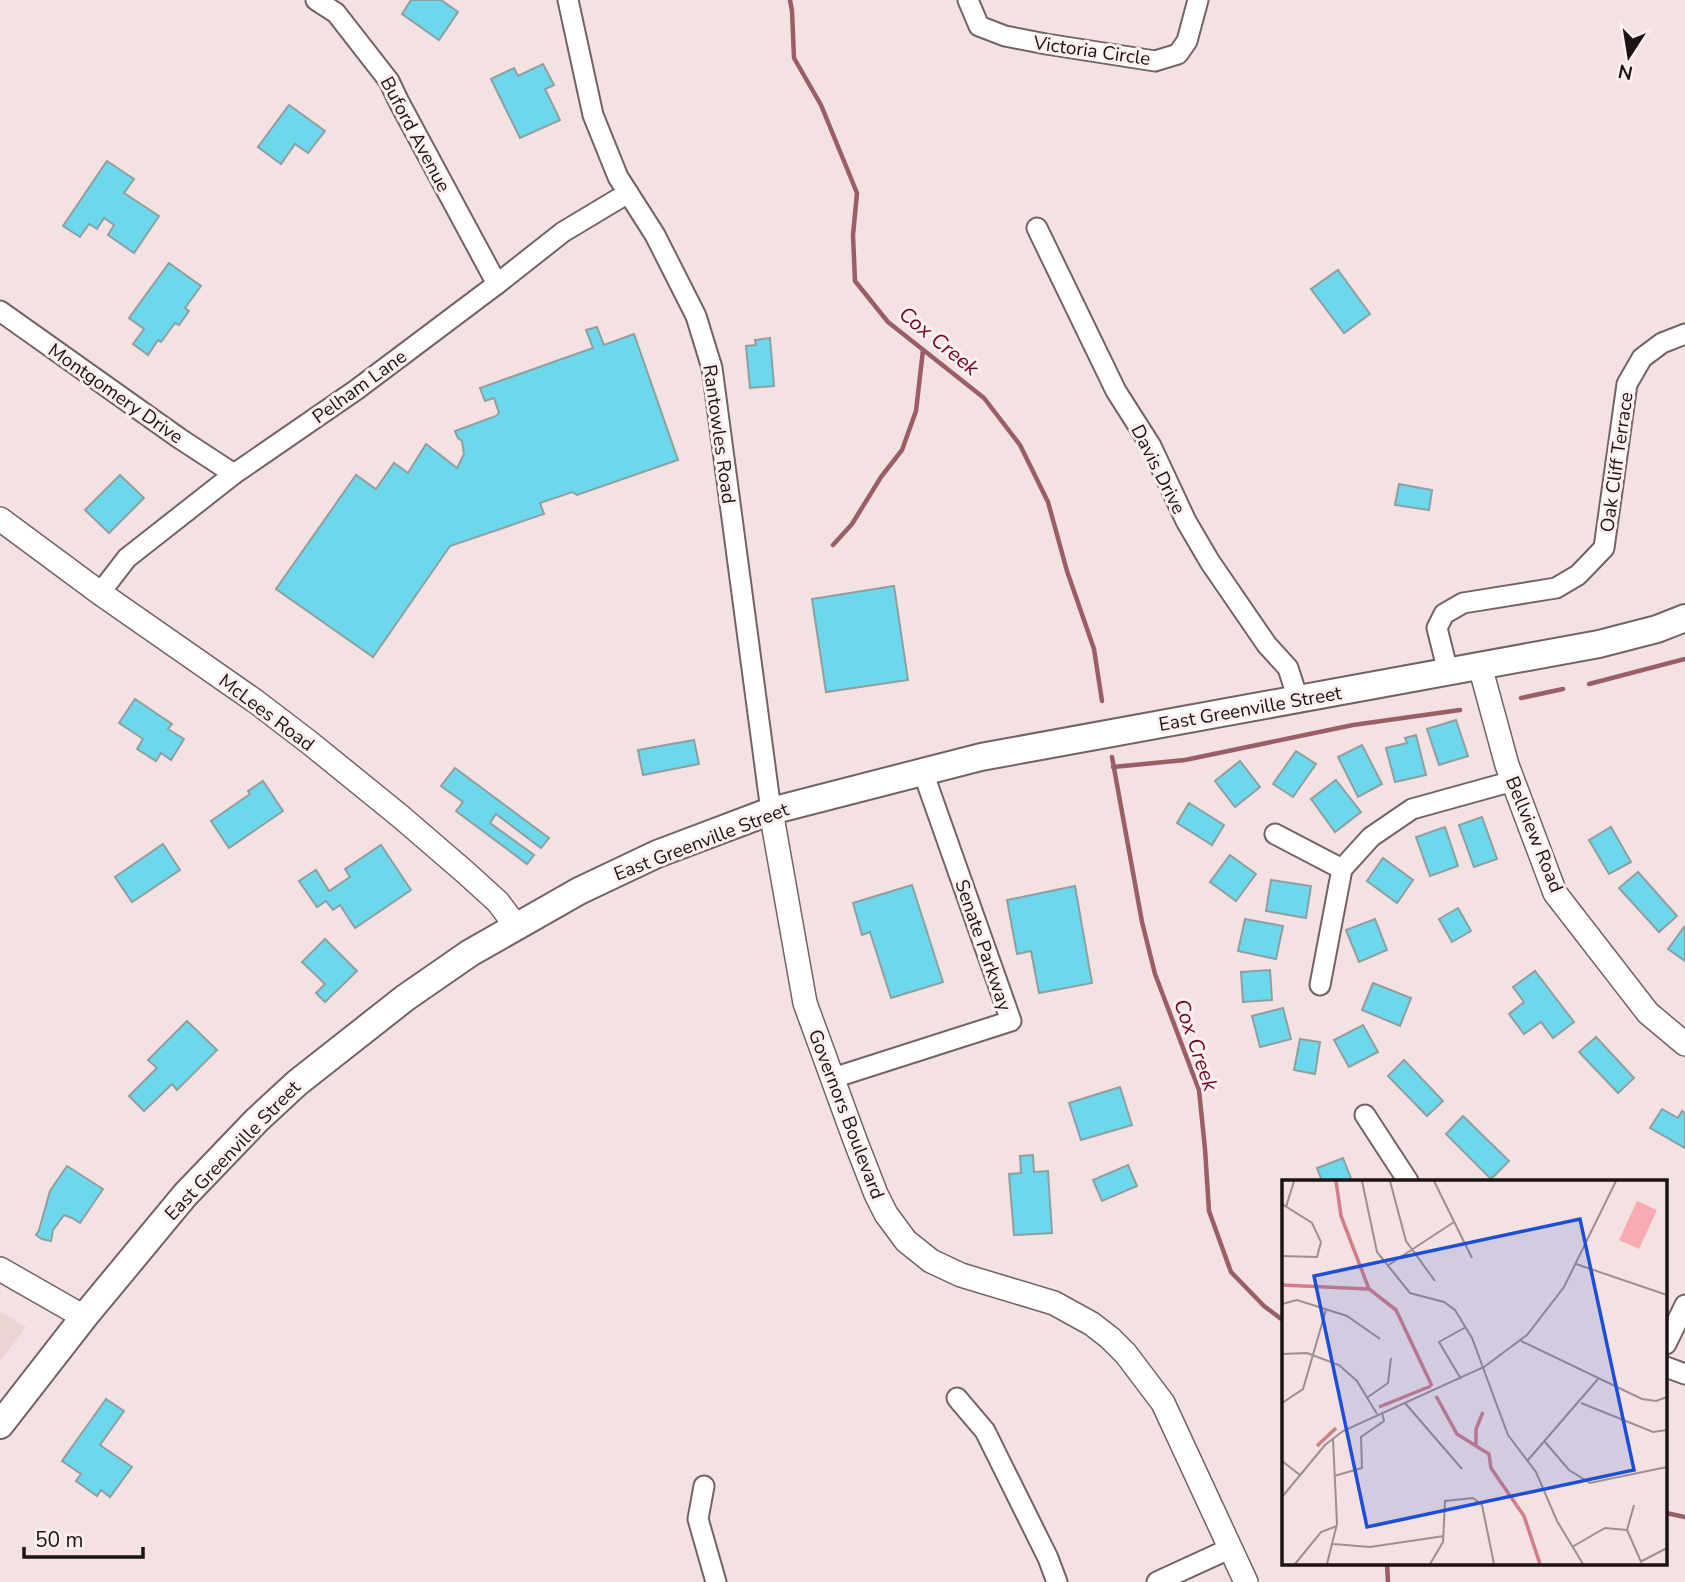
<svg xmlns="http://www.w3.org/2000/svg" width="1685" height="1582" font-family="'Nunito Sans',sans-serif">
	<rect width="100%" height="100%" fill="#f4e1e2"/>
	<path fill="#eed3d5" d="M 0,1311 L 26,1327 L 0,1361 Z"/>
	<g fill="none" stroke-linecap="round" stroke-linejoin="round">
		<g stroke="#9a5e65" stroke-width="4.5">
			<path d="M 790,0 L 792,11 L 794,58 L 821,105 L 857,193 L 853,235 L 855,281 L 888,322 L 984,398 L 1020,445 L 1048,502 L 1067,571 L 1094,649 L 1102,701"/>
			<path d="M 833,545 L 852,524 L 881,477 L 902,450 L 916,411 L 923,350"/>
			<path d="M 1589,684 L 1685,659"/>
			<path d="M 1521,698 L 1563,689"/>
			<path d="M 1112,757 L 1142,922 L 1155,974 L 1199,1090 L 1205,1149 L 1209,1211 L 1231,1272 L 1264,1306 L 1284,1321"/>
			<path d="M 1113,767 L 1185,760 L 1353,725 L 1460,710"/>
			<path d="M 1666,1513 L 1685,1517"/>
			<path d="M 1387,1563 L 1388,1582"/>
		</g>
	</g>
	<g fill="#6dd8eb" stroke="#8e9fa2" stroke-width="2">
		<path d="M 411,0 L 441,0 L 458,12 L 439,40 L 402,14 Z"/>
		<path d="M 543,64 L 554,85 L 545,89 L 560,120 L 520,138 L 491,79 L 514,68 L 518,76 Z"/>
		<path d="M 289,105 L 325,131 L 308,153 L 295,144 L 281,164 L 258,147 Z"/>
		<path d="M 107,161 L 134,179 L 124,193 L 159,216 L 134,253 L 108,235 L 114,225 L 104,218 L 97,229 L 89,224 L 80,237 L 63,226 Z"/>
		<path d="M 169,263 L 201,286 L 185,308 L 189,311 L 179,325 L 175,323 L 161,342 L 158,340 L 148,355 L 133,344 L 144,329 L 129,318 Z"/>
		<path d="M 1338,270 L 1370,314 L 1344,333 L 1311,289 Z"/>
		<path d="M 597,327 L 604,345 L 634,334 L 678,460 L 577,495 L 572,492 L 540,503 L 544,514 L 450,546 L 373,657 L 276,589 L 356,475 L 376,489 L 394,463 L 408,473 L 426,444 L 457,468 L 464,454 L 462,441 L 458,438 L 455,431 L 496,416 L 499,413 L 494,398 L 485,401 L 480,388 L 593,348 L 586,330 Z"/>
		<path d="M 770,338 L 774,386 L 750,388 L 746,346 L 756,345 L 755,340 Z"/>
		<path d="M 120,475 L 144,498 L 109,533 L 85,510 Z"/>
		<path d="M 1399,484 L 1432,490 L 1429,510 L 1395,505 Z"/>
		<path d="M 894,586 L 908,680 L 826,692 L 812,599 Z"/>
		<path d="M 135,699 L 172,724 L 168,729 L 184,739 L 171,760 L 161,753 L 156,761 L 137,749 L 143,739 L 119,723 Z"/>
		<path d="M 1456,720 L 1468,756 L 1439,765 L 1427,729 Z"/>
		<path d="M 1416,735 L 1426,775 L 1395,782 L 1386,748 L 1407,743 L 1405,738 Z"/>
		<path d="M 694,740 L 699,764 L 643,775 L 638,750 Z"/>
		<path d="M 1362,745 L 1382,784 L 1358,797 L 1338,757 Z"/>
		<path d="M 1296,751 L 1316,764 L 1293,797 L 1273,784 Z"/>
		<path d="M 1240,761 L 1260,787 L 1235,807 L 1215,781 Z"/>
		<path d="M 455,768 L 549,838 L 541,848 L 496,814 L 490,823 L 534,855 L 527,864 L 456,811 L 463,802 L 441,786 Z"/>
		<path d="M 1336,780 L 1361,812 L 1335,832 L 1311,799 Z"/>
		<path d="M 263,781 L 283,811 L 229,848 L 211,821 L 250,794 L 248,791 Z"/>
		<path d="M 1189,803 L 1224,825 L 1212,845 L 1177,823 Z"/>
		<path d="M 1482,817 L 1497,859 L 1474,867 L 1459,825 Z"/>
		<path d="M 1445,827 L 1458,866 L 1430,876 L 1416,837 Z"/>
		<path d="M 1611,827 L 1631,862 L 1609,874 L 1589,840 Z"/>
		<path d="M 163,844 L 180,870 L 132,902 L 115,877 Z"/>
		<path d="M 381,845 L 411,890 L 355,928 L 340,905 L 333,910 L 326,901 L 317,907 L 299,881 L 316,870 L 329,891 L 350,877 L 345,869 Z"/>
		<path d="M 1230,855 L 1256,874 L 1236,901 L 1210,882 Z"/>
		<path d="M 1383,858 L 1413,880 L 1397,903 L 1367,881 Z"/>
		<path d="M 1638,872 L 1677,916 L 1659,932 L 1619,888 Z"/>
		<path d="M 1271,880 L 1311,886 L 1306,918 L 1266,911 Z"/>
		<path d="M 912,885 L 943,982 L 891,998 L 870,932 L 862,935 L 853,903 Z"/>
		<path d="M 1075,886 L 1092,983 L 1039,993 L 1031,951 L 1017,954 L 1007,900 Z"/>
		<path d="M 1458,908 L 1471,931 L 1452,942 L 1439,919 Z"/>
		<path d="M 1245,919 L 1283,926 L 1276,959 L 1238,951 Z"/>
		<path d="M 1375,919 L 1387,950 L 1359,962 L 1346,930 Z"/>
		<path d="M 1684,927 L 1685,928 L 1685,961 L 1668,949 Z"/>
		<path d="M 325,939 L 357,971 L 325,1002 L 316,993 L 325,984 L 302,962 Z"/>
		<path d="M 1270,970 L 1272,1000 L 1243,1002 L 1241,972 Z"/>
		<path d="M 1535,971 L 1574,1022 L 1553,1038 L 1541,1022 L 1524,1034 L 1509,1014 L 1524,1002 L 1513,987 Z"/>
		<path d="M 1373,983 L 1411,998 L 1400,1026 L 1362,1010 Z"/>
		<path d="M 1283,1008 L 1291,1039 L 1260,1047 L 1252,1016 Z"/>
		<path d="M 187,1021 L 217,1050 L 177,1090 L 172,1084 L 144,1111 L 129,1096 L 157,1068 L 148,1060 Z"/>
		<path d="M 1363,1025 L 1378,1052 L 1349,1067 L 1334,1040 Z"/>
		<path d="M 1596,1037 L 1634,1078 L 1618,1093 L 1579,1052 Z"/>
		<path d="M 1300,1039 L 1320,1042 L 1315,1074 L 1294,1070 Z"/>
		<path d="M 1404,1060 L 1443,1101 L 1427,1116 L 1388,1076 Z"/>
		<path d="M 1120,1087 L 1132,1125 L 1081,1140 L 1069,1103 Z"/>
		<path d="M 1662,1109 L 1678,1118 L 1682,1111 L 1685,1113 L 1685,1148 L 1650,1128 Z"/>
		<path d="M 1463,1116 L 1509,1161 L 1491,1179 L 1446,1134 Z"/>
		<path d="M 1033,1155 L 1034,1172 L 1048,1171 L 1052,1233 L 1014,1235 L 1009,1174 L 1021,1173 L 1020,1156 Z"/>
		<path d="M 1343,1158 L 1352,1181 L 1322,1181 L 1317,1168 Z"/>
		<path d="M 1128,1165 L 1137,1186 L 1102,1201 L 1093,1180 Z"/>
		<path d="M 67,1166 L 103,1189 L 80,1223 L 72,1218 L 64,1215 L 53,1230 L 51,1241 L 42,1239 L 36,1235 L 39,1230 L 50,1191 Z"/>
		<path d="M 106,1399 L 124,1411 L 100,1445 L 132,1467 L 110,1497 L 101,1490 L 97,1496 L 76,1481 L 81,1474 L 62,1461 Z"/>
	</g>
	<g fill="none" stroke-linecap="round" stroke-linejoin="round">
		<defs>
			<g id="minor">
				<path d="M 316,0 L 336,13 L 389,81 L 399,102 L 497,284"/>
				<path d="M 568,0 L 593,115 L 618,177 L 655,235 L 696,316 L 712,368 L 771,811"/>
				<path d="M 968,0 L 979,26 L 1005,36 L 1046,44 L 1155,61 L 1178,54 L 1187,41 L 1198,0"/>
				<path d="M 1037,228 L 1116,391 L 1151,446 L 1186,521 L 1210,562 L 1267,645 L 1288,668 L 1298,699"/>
				<path d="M 0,311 L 179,438 L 234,474"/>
				<path d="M 100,593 L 127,558 L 234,474 L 356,390 L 497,284 L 563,232 L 628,193"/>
				<path d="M 1448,672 L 1437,628 L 1444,614 L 1463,603 L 1556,588 L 1578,575 L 1604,548 L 1627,384 L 1642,358 L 1662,343 L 1685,334"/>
				<path d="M 1275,834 L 1342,869"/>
				<path d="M 1320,985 L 1342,869 L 1371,837 L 1412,809 L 1513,781"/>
				<path d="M 833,1078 L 1011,1021 L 923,772"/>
				<path d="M 1365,1115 L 1408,1181"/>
				<path d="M 1666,1344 L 1685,1305"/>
				<path d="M 1666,1367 L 1685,1374"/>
				<path d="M 957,1398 L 985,1431 L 1048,1558 L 1057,1582"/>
				<path d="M 704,1486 L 698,1519 L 716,1582"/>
				<path d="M 1157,1582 L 1231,1548"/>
			</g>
			<g id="tertiary">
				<path d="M 0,519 L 100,593 L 255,701 L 310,743 L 400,816 L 465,872 L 498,902 L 516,926"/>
				<path d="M 1480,666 L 1507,765 L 1555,893 L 1648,1013 L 1685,1044"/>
				<path d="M 771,811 L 805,1003 L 855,1140 L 876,1194 L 886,1214 L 906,1241 L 931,1261 L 961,1275 L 1054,1303 L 1092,1324 L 1110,1338 L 1126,1354 L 1163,1403 L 1246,1582"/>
				<path d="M 0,1269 L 84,1317"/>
			</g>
			<path id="secondary" d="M 0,1425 L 84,1317 L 185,1195 L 257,1120 L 297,1083 L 405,998 L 470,953 L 579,891 L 657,854 L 771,811 L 981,757 L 1599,644 L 1657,629 L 1685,618"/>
		</defs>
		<use href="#minor" stroke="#736364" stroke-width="23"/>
		<use href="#tertiary" stroke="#736364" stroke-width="26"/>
		<use href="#secondary" stroke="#736364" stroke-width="30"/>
		<use href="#minor" stroke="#fff" stroke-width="19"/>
		<use href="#tertiary" stroke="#fff" stroke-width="23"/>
		<use href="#secondary" stroke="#fff" stroke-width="26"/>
	</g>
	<g text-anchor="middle" stroke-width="6" stroke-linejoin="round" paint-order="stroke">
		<g font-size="19" fill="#1b1415" stroke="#fef0f0">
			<text transform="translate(1092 50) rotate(8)" y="7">Victoria Circle</text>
			<text transform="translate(416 134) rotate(62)" y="7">Buford Avenue</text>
			<text transform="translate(359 386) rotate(-36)" y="7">Pelham Lane</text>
			<text transform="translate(116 393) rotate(35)" y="7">Montgomery Drive</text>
			<text transform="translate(720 434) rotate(82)" y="7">Rantowles Road</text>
			<text transform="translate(1616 462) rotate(-82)" y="7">Oak Cliff Terrace</text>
			<text transform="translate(1159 469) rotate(63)" y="7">Davis Drive</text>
			<text transform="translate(1250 708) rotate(-10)" y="7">East Greenville Street</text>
			<text transform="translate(267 712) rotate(37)" y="7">McLees Road</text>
			<text transform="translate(1535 834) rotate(68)" y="7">Bellview Road</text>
			<text transform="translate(701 841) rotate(-21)" y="7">East Greenville Street</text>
			<text transform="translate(984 945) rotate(71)" y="7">Senate Parkway</text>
			<text transform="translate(847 1114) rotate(69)" y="7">Governors Boulevard</text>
			<text transform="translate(232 1150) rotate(-46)" y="7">East Greenville Street</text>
		</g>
		<g font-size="21" font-style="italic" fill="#6d0624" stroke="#fef0f0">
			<text transform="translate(939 341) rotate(39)" y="7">Cox Creek</text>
			<text transform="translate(1196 1045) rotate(71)" y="7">Cox Creek</text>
		</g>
	</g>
	<g transform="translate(1282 1180)">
		<rect width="385" height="385" fill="#f4e1e2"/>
		<path d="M 355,21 L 375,30 L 357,69 L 337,60 Z" fill="#f9abb2"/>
		<path fill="none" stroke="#d07e87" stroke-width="3.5" d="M 54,1 L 59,36 L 87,109 L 114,130 L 150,206M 0,105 L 86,109M 154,216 L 175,254 L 207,274 L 209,288 L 242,336 L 258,384M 97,227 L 149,206M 194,265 L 194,249 L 201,232M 35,266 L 54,248"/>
		<path fill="none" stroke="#9d8f90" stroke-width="2" d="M 80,1 L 95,72 L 128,113 L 162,122 L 173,130 L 190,158 L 226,255 L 254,292 L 275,341 L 301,384M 108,1 L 124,61 L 153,101M 152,1 L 190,78M 0,24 L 30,43 L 39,62 L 35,77 L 0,76M 4,27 L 12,1M 294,84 L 385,115M 105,86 L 172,42M 0,124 L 15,120 L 65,136 L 98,159M 239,161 L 360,219 L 374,221 L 385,217M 0,174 L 25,173 L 57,185 L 75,201 L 95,234M 179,199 L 157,162 L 184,147M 86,217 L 106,203 L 109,178M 0,223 L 21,209 L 44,130M 123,223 L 180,289M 299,223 L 371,252 L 385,250M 263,262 L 287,290 L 308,303 L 385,287M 246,280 L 316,199M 0,281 L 18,295M 52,296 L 80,288 L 79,257 L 102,241 L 100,232M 0,317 L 43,265 L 61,251 L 202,187 L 245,155 L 282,107 L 334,1M 352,325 L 345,350 L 360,384M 51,364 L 88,367 L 162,356M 290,367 L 323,348 L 345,350M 358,382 L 385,368M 13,384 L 39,352 L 55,346M 45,384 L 55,344 L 51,259M 148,384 L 161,362 L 163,321 L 191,318 L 200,325 L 212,384"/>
		<path fill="#1d4ed8" fill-opacity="0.15" stroke="#1d4ed8" stroke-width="3.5" d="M 298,39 L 352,290 L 85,347 L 32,96 Z"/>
		<rect width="385" height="385" fill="none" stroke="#1b1415" stroke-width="3.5"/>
	</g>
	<g transform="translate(1629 56) rotate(192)" stroke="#fef0f0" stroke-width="5" paint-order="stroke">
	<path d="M0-5L12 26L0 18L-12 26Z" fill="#1b1415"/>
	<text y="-10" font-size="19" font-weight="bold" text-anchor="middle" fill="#1b1415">N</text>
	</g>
	<path d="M24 1547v10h119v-10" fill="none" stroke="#1b1415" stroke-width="3.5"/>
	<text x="35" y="1547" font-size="21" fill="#1b1415" stroke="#fef0f0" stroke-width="5" paint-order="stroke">50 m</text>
</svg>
